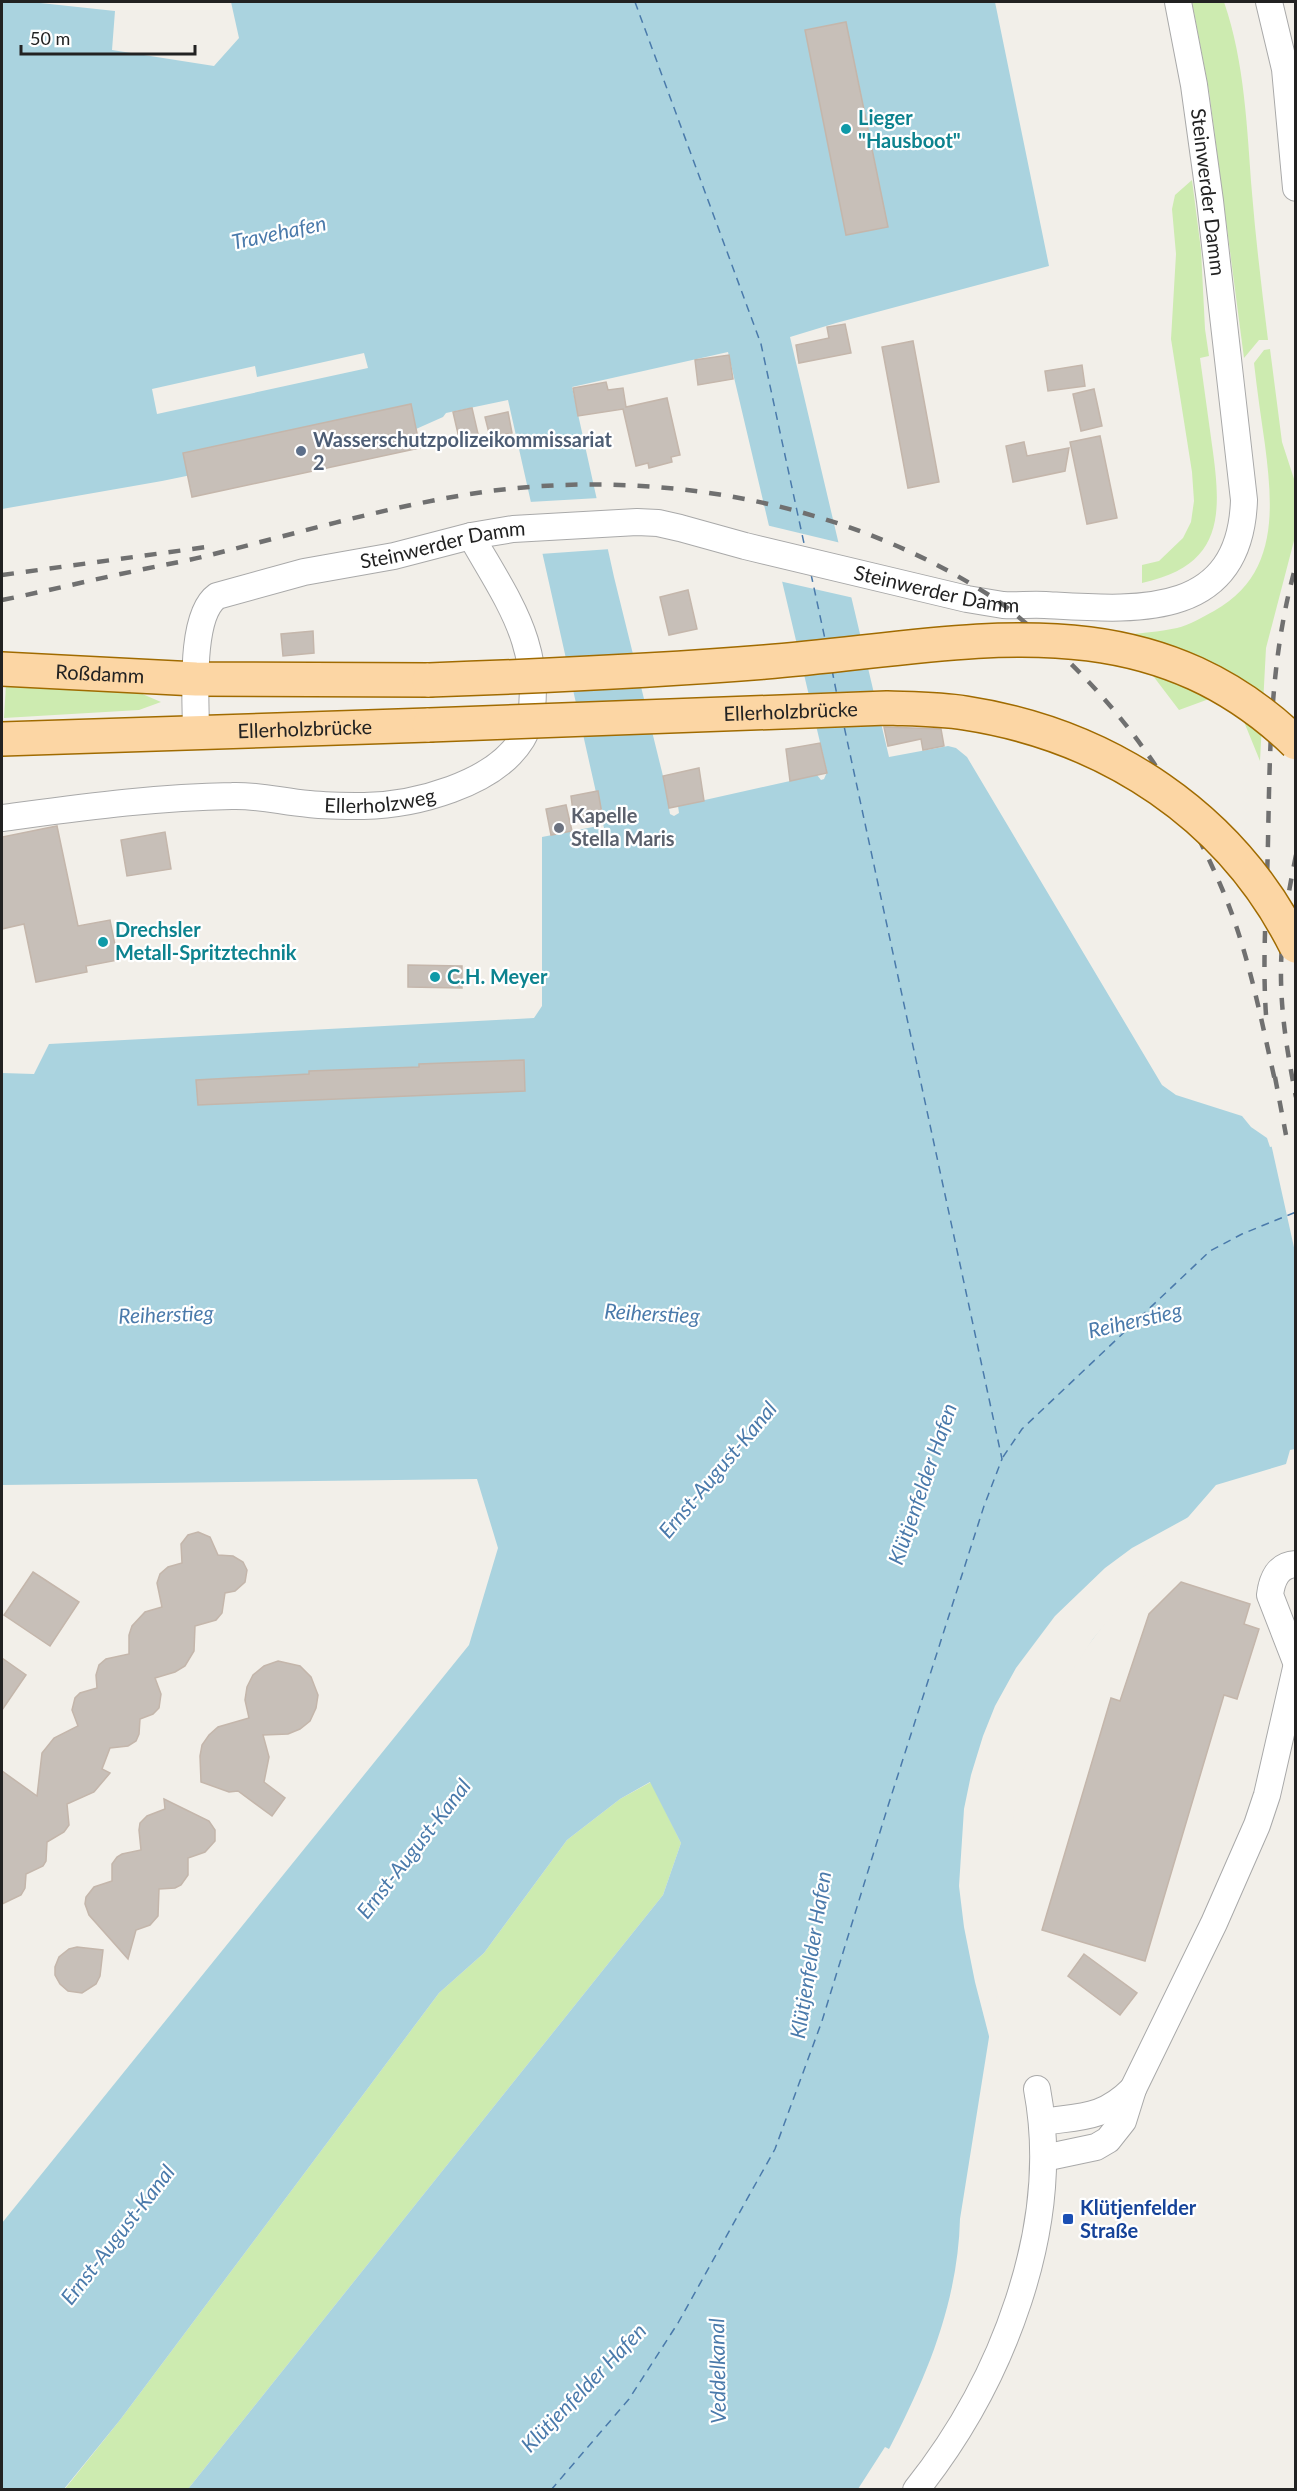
<svg xmlns="http://www.w3.org/2000/svg" width="1297" height="2491" font-family="Lato,sans-serif">
	<rect width="100%" height="100%" fill="#f2efe9"/>
	<g fill="#cdebb0">
		<path d="M 1192,2 L 1224,2 C 1245,63 1247,129 1252,193 C 1256,242 1262,291 1268,340 L 1259,340 L 1244,358 L 1209,91 Z"/>
		<path d="M 1192,180 L 1201,250 L 1205,329 L 1209,356 L 1200,358 C 1204,387 1208,416 1212,445 C 1222,515 1224,565 1142,583 L 1142,565 L 1159,561 L 1183,538 L 1191,522 L 1194,501 L 1192,472 L 1171,339 L 1176,254 L 1172,209 L 1175,195 Z"/>
		<path d="M 1270,349 L 1282,442 L 1295,482 L 1296,533 L 1266,648 L 1260,761 L 1240,712 L 1209,699 L 1179,710 L 1122,635 C 1140,633 1159,632 1177,628 C 1189,625 1203,617 1214,611 C 1279,575 1273,508 1265,445 C 1261,417 1257,390 1254,363 L 1264,350 Z"/>
		<path d="M 6,684 L 133,690 L 161,702 L 139,710 L 4,718 Z"/>
		<path d="M 651,1782 L 681,1843 L 663,1895 L 188,2489 L 64,2490 L 120,2420 L 439,1993 L 484,1953 L 567,1840 L 620,1799 Z"/>
	</g>
	<path fill="#aad3df" fill-rule="evenodd" d="M 2,2 L 31,2 L 115,11 L 112,50 L 214,66 L 239,38 L 231,2 L 995,2 L 1049,266 L 836,323 L 790,337 L 889,757 L 948,746 L 956,748 L 967,757 L 1162,1085 L 1176,1095 L 1242,1116 L 1251,1127 L 1267,1138 L 1270,1147 L 1295,1141 L 1295,1449 L 1290,1450 L 1286,1464 L 1216,1485 L 1163,1546 L 1059,1684 L 1025,1753 L 1012,1801 L 994,2006 L 960,2219 C 958,2301 927,2377 889,2449 L 885,2447 L 858,2489 L 188,2489 L 663,1895 L 681,1843 L 650,1782 L 620,1799 L 567,1840 L 484,1953 L 439,1993 L 120,2420 L 64,2489 L 2,2489 L 2,2223 L 469,1645 L 498,1548 L 477,1479 L 2,1485 L 2,1073 L 34,1074 L 49,1044 L 534,1018 L 542,1006 L 542,837 L 598,826 L 600,829 L 604,828 L 508,400 L 446,413 L 443,417 L 416,429 L 162,481 L 2,509 ZM 728,352 L 827,772 L 824,779 L 821,780 L 817,775 L 678,806 L 679,813 L 674,816 L 670,814 L 663,776 L 614,577 L 572,387 Z"/>
	<g fill="#f2efe9">
		<path d="M 364,353 L 368,368 L 157,414 L 152,389 L 255,366 L 257,377 Z"/>
		<path d="M 599,498 L 611,549 L 540,554 L 529,502 Z"/>
		<path d="M 766,525 L 841,543 L 854,598 L 779,581 Z"/>
		<path d="M 1296,1138 L 1296,1252 L 1295,1252 L 1270,1139 L 1271,1143 Z"/>
		<path d="M 1196,1513 L 1093,1639 L 1062,1686 L 1028,1754 L 1015,1801 L 996,2006 L 990,2040 L 975,1982 L 964,1927 L 959,1886 L 964,1809 L 971,1775 L 983,1736 L 995,1706 L 1016,1668 L 1055,1616 L 1105,1568 L 1132,1548 Z"/>
	</g>
	<g fill="none" stroke-linecap="round" stroke-linejoin="round">
		<g stroke="#4a7aab" stroke-width="1.5" stroke-dasharray="8 6" stroke-linecap="butt">
			<path d="M 635,2 L 761,344 L 805,548"/>
			<path d="M 811,574 L 825,639"/>
			<path d="M 832,670 L 837,695"/>
			<path d="M 1003,1457 L 1022,1429 L 1210,1251 L 1242,1234 L 1296,1212"/>
			<path d="M 551,2490 L 629,2399 L 678,2323 L 775,2149 L 822,2021 L 888,1806 L 984,1506 L 1002,1459 L 844,726"/>
		</g>
	</g>
	<g fill="#c7bfb8" stroke="#c4b6ab" stroke-width="1.5">
		<path d="M 846,22 L 888,227 L 846,235 L 805,30 Z"/>
		<path d="M 845,324 L 851,353 L 799,363 L 796,345 L 829,338 L 827,327 Z"/>
		<path d="M 913,341 L 939,482 L 908,488 L 882,347 Z"/>
		<path d="M 729,355 L 733,379 L 698,385 L 695,360 Z"/>
		<path d="M 1082,365 L 1085,386 L 1048,391 L 1045,371 Z"/>
		<path d="M 606,382 L 608,390 L 623,388 L 626,407 L 667,398 L 680,455 L 671,457 L 672,462 L 649,468 L 648,463 L 636,466 L 623,409 L 578,416 L 573,388 Z"/>
		<path d="M 1094,389 L 1102,426 L 1081,431 L 1073,394 Z"/>
		<path d="M 411,404 L 420,448 L 192,497 L 183,453 Z"/>
		<path d="M 472,408 L 478,434 L 459,438 L 453,412 Z"/>
		<path d="M 508,412 L 512,433 L 490,437 L 485,417 Z"/>
		<path d="M 1100,436 L 1117,518 L 1087,524 L 1070,442 Z"/>
		<path d="M 1024,442 L 1027,456 L 1069,448 L 1065,471 L 1013,482 L 1006,446 Z"/>
		<path d="M 688,590 L 697,629 L 669,635 L 660,597 Z"/>
		<path d="M 313,631 L 314,653 L 283,656 L 281,634 Z"/>
		<path d="M 884,727 L 941,729 L 944,746 L 923,750 L 921,739 L 888,746 Z"/>
		<path d="M 820,743 L 827,773 L 790,781 L 786,749 Z"/>
		<path d="M 699,768 L 704,801 L 669,808 L 663,776 Z"/>
		<path d="M 598,791 L 602,814 L 574,819 L 571,796 Z"/>
		<path d="M 566,805 L 572,831 L 551,835 L 546,809 Z"/>
		<path d="M 57,826 L 78,926 L 110,920 L 118,960 L 86,966 L 87,972 L 36,982 L 24,924 L 2,929 L 2,837 Z"/>
		<path d="M 165,832 L 171,869 L 127,876 L 121,840 Z"/>
		<path d="M 408,965 L 462,966 L 462,988 L 408,987 Z"/>
		<path d="M 524,1060 L 525,1091 L 198,1105 L 196,1080 L 309,1074 L 309,1071 L 419,1067 L 419,1064 Z"/>
		<path d="M 198,1532 L 210,1537 L 218,1555 L 233,1556 L 243,1562 L 247,1570 L 245,1582 L 235,1591 L 225,1593 L 222,1613 L 216,1620 L 195,1626 L 194,1651 L 185,1666 L 175,1672 L 155,1678 L 161,1694 L 159,1708 L 153,1714 L 140,1719 L 139,1734 L 136,1741 L 128,1746 L 110,1748 L 102,1769 L 110,1773 L 94,1792 L 67,1804 L 69,1825 L 64,1832 L 47,1842 L 46,1861 L 43,1866 L 26,1874 L 25,1888 L 21,1895 L 2,1904 L 2,1771 L 37,1796 L 42,1753 L 54,1738 L 78,1726 L 72,1710 L 75,1698 L 80,1693 L 97,1688 L 96,1675 L 99,1665 L 106,1659 L 129,1654 L 129,1635 L 132,1626 L 145,1612 L 162,1607 L 157,1583 L 160,1574 L 168,1567 L 182,1563 L 181,1544 L 188,1535 Z"/>
		<path d="M 33,1572 L 79,1602 L 50,1646 L 4,1615 Z"/>
		<path d="M 1181,1582 L 1250,1604 L 1244,1624 L 1259,1629 L 1237,1699 L 1224,1695 L 1145,1961 L 1042,1930 L 1111,1698 L 1120,1701 L 1149,1614 Z"/>
		<path d="M 2,1658 L 26,1675 L 2,1710 Z"/>
		<path d="M 278,1661 L 300,1666 L 311,1677 L 318,1695 L 316,1708 L 310,1721 L 300,1729 L 288,1734 L 263,1735 L 269,1757 L 264,1782 L 285,1798 L 272,1816 L 238,1791 L 229,1792 L 201,1782 L 200,1756 L 202,1745 L 209,1735 L 218,1727 L 249,1718 L 245,1700 L 247,1687 L 253,1675 L 264,1666 Z"/>
		<path d="M 164,1799 L 209,1821 L 215,1830 L 215,1841 L 205,1852 L 188,1858 L 188,1875 L 181,1885 L 175,1888 L 159,1889 L 158,1916 L 150,1925 L 136,1930 L 128,1959 L 89,1915 L 85,1904 L 86,1897 L 94,1887 L 112,1881 L 112,1864 L 117,1857 L 122,1854 L 141,1850 L 139,1830 L 140,1823 L 147,1816 L 165,1809 Z"/>
		<path d="M 77,1947 L 103,1950 L 100,1976 L 96,1984 L 82,1993 L 68,1991 L 60,1984 L 55,1975 L 55,1967 L 59,1957 L 69,1949 Z"/>
		<path d="M 1084,1954 L 1137,1993 L 1120,2015 L 1068,1976 Z"/>
	</g>
	<g fill="none" stroke-linecap="round" stroke-linejoin="round">
		<defs>
			<g id="minor">
				<path d="M 1269,2 L 1285,69 L 1296,188"/>
				<path id="s1" d="M 196,733 C 196,700 189,616 217,596 L 304,572 L 394,556 L 471,536 L 513,529 L 637,522 L 658,523 L 680,528 L 745,546 L 967,599 C 979,601 991,603 1003,605 C 1017,606 1031,604 1045,605 C 1134,610 1240,621 1244,500 L 1210,201 L 1194,85 L 1178,2"/>
				<path id="s2" d="M 2,818 C 78,808 155,797 232,796 C 259,795 283,802 309,804 C 327,806 346,806 364,806 C 414,805 494,785 522,739 C 538,712 534,670 525,641 C 514,605 490,570 471,536"/>
				<path d="M 1296,1564 C 1278,1565 1272,1579 1270,1595 L 1296,1662"/>
				<path d="M 1042,2122 C 1082,2116 1103,2119 1133,2089"/>
				<path d="M 1044,2158 L 1096,2147 L 1108,2140 L 1123,2121 L 1133,2089 L 1214,1923 L 1257,1825 L 1267,1795 L 1296,1668"/>
				<path d="M 916,2490 C 1002,2382 1063,2227 1037,2089"/>
			</g>
			<g id="major">
				<path id="s3" d="M 2,669 L 196,679 L 429,680"/>
				<path id="s4" d="M 2,739 L 429,725"/>
			</g>
		</defs>
		<use href="#minor" stroke="#a9a9a9" stroke-width="28"/>
		<use href="#major" stroke="#a06b00" stroke-width="36"/>
		<use href="#minor" stroke="#fff" stroke-width="26"/>
		<use href="#major" stroke="#fcd6a4" stroke-width="33"/>
		<g stroke="#707070" stroke-width="4.5" stroke-dasharray="12 12" stroke-linecap="butt">
			<path d="M 2,575 L 214,546"/>
			<path d="M 2,600 C 47,591 91,580 135,571 C 162,565 188,561 214,554 C 305,531 397,504 490,491 C 661,469 846,502 992,597 C 1008,607 1022,620 1036,632 C 1119,702 1181,791 1223,891 C 1249,953 1261,1020 1276,1085"/>
			<path d="M 1296,855 C 1290,885 1284,916 1282,946 C 1278,997 1286,1047 1296,1097"/>
			<path d="M 1266,1015 C 1262,957 1267,900 1268,841 C 1270,746 1270,657 1296,565"/>
			<path d="M 1275,1077 L 1286,1135"/>
		</g>
		<defs>
			<g id="major-bridge">
				<path d="M 429,680 C 542,676 653,671 765,662 C 958,647 1139,592 1296,743"/>
				<path id="s5" d="M 429,725 L 887,708 C 913,709 940,709 965,713 C 1108,735 1231,816 1296,946"/>
			</g>
		</defs>
		<use href="#major-bridge" stroke="#a06b00" stroke-width="36" stroke-linecap="butt"/>
		<use href="#major-bridge" stroke="#fcd6a4" stroke-width="33"/>
	</g>
	<g fill="#0f9aa8" stroke="#fff" stroke-width="2">
		<circle cx="846" cy="129" r="6"/>
		<circle cx="103" cy="942" r="6"/>
		<circle cx="435" cy="977" r="6"/>
	</g>
	<circle fill="#5c6f8a" stroke="#fff" stroke-width="2" cx="301" cy="451" r="6"/>
	<circle fill="#6b7280" stroke="#fff" stroke-width="2" cx="559" cy="828" r="6"/>
	<rect fill="#1a4fb4" stroke="#fff" stroke-width="2" x="1062" y="2213" width="12" height="12" rx="3"/>
	<g text-anchor="middle" stroke-width="4.5" stroke-linejoin="round" paint-order="stroke">
		<g font-size="20" font-weight="bold" fill="#0d838f" stroke="#fff" text-anchor="start">
			<text x="858" y="125">Lieger<tspan x="858" dy="23">"Hausboot"</tspan></text>
			<text x="115" y="937">Drechsler<tspan x="115" dy="23">Metall-Spritztechnik</tspan></text>
			<text x="447" y="984">C.H. Meyer</text>
		</g>
		<g font-size="20" fill="#222" stroke="#fff">
			<text transform="translate(1208 192) rotate(83)" y="7">Steinwerder Damm</text>
			<text dy="7" stroke="none"><textPath href="#s1" startOffset="374">Steinwerder Damm</textPath></text>
			<text dy="7" stroke="none"><textPath href="#s1" startOffset="878">Steinwerder Damm</textPath></text>
			<text dy="7" stroke="none"><textPath href="#s3" startOffset="98">Roßdamm</textPath></text>
			<text dy="7" stroke="none"><textPath href="#s5" startOffset="362">Ellerholzbrücke</textPath></text>
			<text dy="7" stroke="none"><textPath href="#s4" startOffset="303">Ellerholzbrücke</textPath></text>
			<text dy="7" stroke="none"><textPath href="#s2" startOffset="380">Ellerholzweg</textPath></text>
		</g>
		<g font-size="20" font-weight="bold" fill="#4e5e75" stroke="#fff" text-anchor="start">
			<text x="313" y="447">Wasserschutzpolizeikommissariat<tspan x="313" dy="23">2</tspan></text>
		</g>
		<g font-size="20" font-weight="bold" fill="#5b616d" stroke="#fff" text-anchor="start">
			<text x="571" y="823">Kapelle<tspan x="571" dy="23">Stella Maris</tspan></text>
		</g>
		<g font-size="20" font-weight="bold" fill="#164399" stroke="#fff" text-anchor="start">
			<text x="1080" y="2215">Klütjenfelder<tspan x="1080" dy="23">Straße</tspan></text>
		</g>
		<g font-size="21" font-style="italic" fill="#4a7aab" stroke="#fff">
			<text transform="translate(279 233) rotate(-12)" y="7">Travehafen</text>
			<text transform="translate(652 1314) rotate(3)" y="7">Reiherstieg</text>
			<text transform="translate(166 1315) rotate(-2)" y="7">Reiherstieg</text>
			<text transform="translate(1135 1321) rotate(-13)" y="7">Reiherstieg</text>
			<text transform="translate(718 1470) rotate(-50)" y="7">Ernst-August-Kanal</text>
			<text transform="translate(923 1484) rotate(-71)" y="7">Klütjenfelder Hafen</text>
			<text transform="translate(414 1849) rotate(-52)" y="7">Ernst-August-Kanal</text>
			<text transform="translate(811 1955) rotate(-81)" y="7">Klütjenfelder Hafen</text>
			<text transform="translate(118 2235) rotate(-52)" y="7">Ernst-August-Kanal</text>
			<text transform="translate(718 2371) rotate(-91)" y="7">Veddelkanal</text>
			<text transform="translate(584 2388) rotate(-46)" y="7">Klütjenfelder Hafen</text>
		</g>
	</g>
	<rect width="1297" height="2491" fill="none" stroke="#222222" stroke-width="6"/>
	<path d="M21 45v9h174v-9" fill="none" stroke="#222222" stroke-width="3"/>
	<text x="30" y="45" font-size="18" fill="#222222" stroke="#ffffff" stroke-width="4.5" paint-order="stroke">50 m</text>
</svg>
